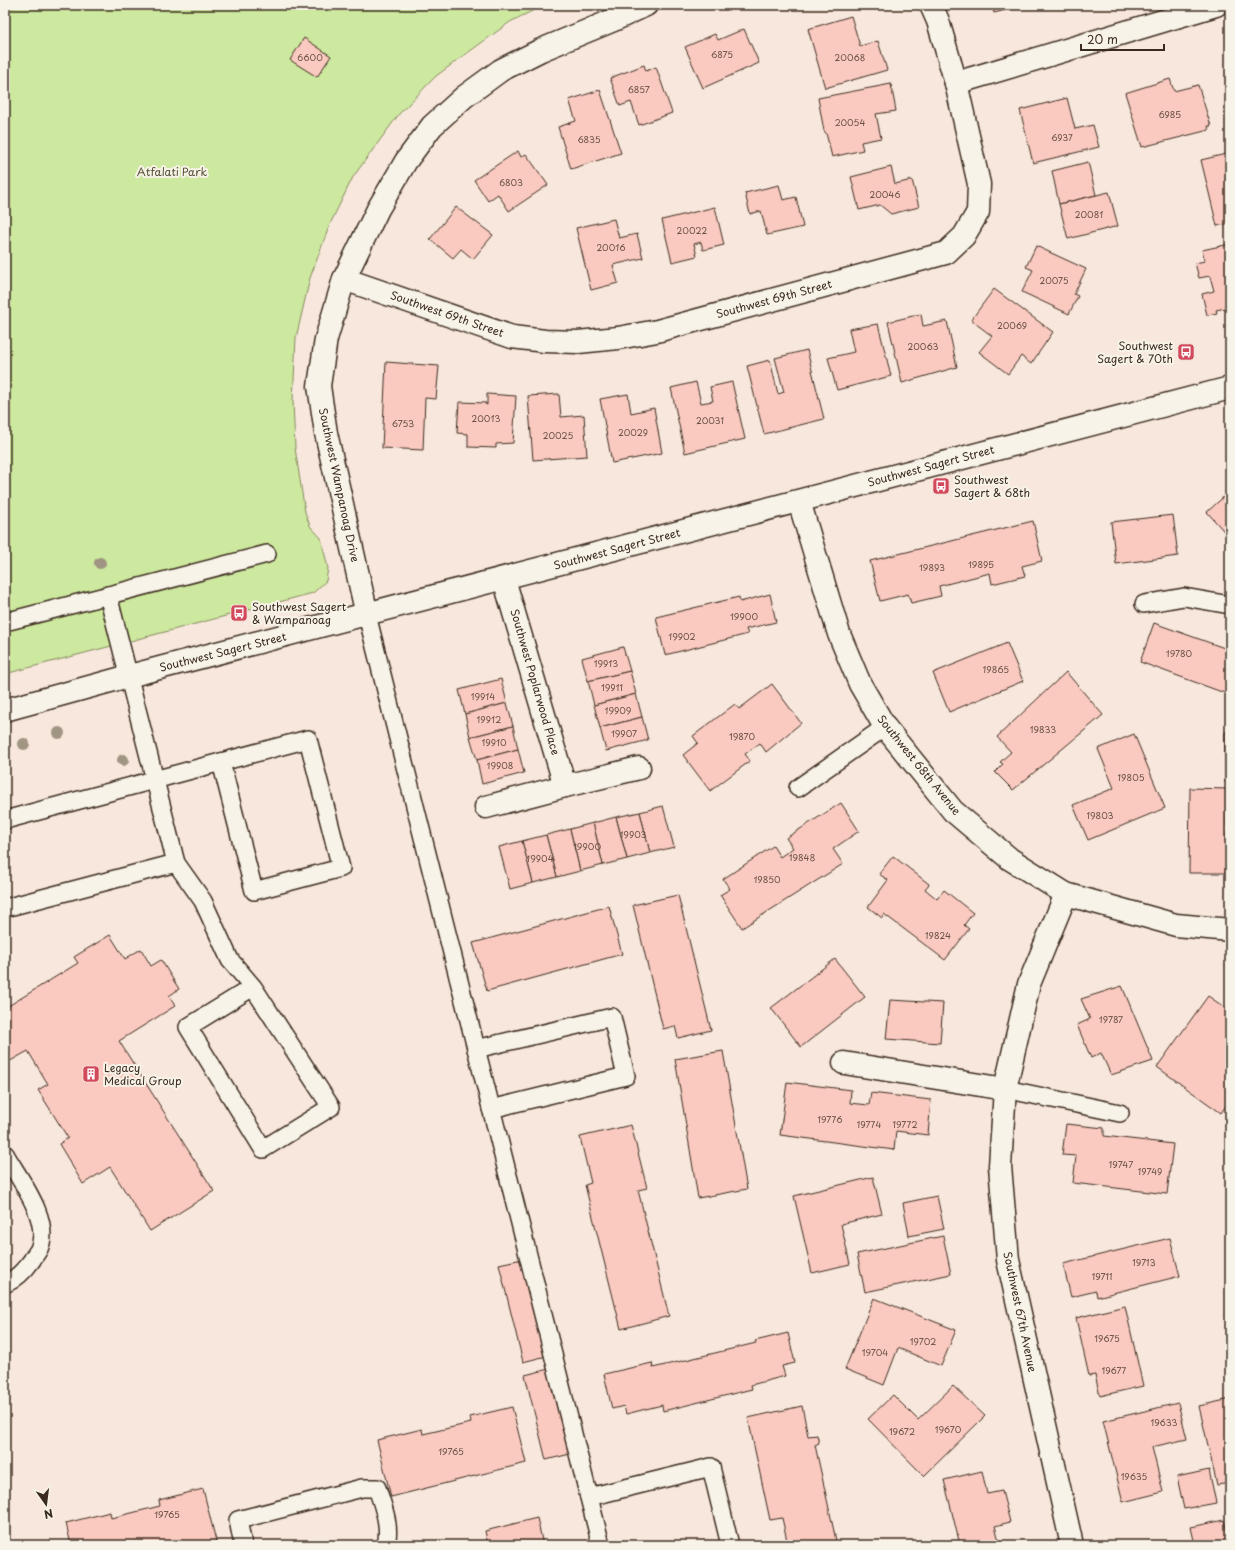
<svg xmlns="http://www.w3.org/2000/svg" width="1235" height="1550" font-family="'Playpen Sans',sans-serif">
	<rect width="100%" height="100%" fill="#f8e7dc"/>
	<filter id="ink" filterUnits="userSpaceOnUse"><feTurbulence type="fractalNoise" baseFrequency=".025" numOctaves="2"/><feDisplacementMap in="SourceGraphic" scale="8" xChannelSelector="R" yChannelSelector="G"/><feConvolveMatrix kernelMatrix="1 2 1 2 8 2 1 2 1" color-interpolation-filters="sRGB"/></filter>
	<g filter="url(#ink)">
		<path fill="#cde89f" stroke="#84895e" d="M 5,5 L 544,5 L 510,22 L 436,76 L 399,114 L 353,177 L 330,224 L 310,278 L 296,338 L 293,400 L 295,448 L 305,512 L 310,526 L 321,538 L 328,568 L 326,581 L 313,593 L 5,674 Z"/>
		<g fill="#facac0" stroke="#3b2a1e">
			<path d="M 992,5 L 1025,5 L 994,13 Z"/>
			<path d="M 851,16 L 860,46 L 878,41 L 887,70 L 825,88 L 808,29 Z"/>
			<path d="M 744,29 L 759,63 L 703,88 L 685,47 L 715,34 L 718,40 Z"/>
			<path d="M 304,38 L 331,56 L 317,77 L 290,60 Z"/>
			<path d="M 644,65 L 646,71 L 656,67 L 672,113 L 639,125 L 631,102 L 620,106 L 610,78 Z"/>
			<path d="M 1170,79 L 1174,91 L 1198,85 L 1211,126 L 1208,126 L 1209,130 L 1142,147 L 1125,93 Z"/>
			<path d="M 891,84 L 896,111 L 876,114 L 881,138 L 861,142 L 863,150 L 832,157 L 826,133 L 824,131 L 818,98 Z"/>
			<path d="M 600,90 L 621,153 L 571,169 L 558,127 L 576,121 L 569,100 Z"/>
			<path d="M 1067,98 L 1075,129 L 1093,125 L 1099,147 L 1033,163 L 1020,110 Z"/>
			<path d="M 518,151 L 521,157 L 526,154 L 548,185 L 509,211 L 498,194 L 488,201 L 474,180 Z"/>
			<path d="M 1230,153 L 1230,223 L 1217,226 L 1201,160 Z"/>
			<path d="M 1088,162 L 1096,195 L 1059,204 L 1052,171 Z"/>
			<path d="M 891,167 L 895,184 L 912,180 L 919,207 L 891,214 L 880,205 L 859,210 L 851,177 Z"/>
			<path d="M 779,185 L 783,200 L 796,197 L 803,227 L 767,235 L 761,211 L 750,214 L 745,193 Z"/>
			<path d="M 1109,192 L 1118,226 L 1068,239 L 1059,204 Z"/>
			<path d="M 456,207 L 493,235 L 473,259 L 461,249 L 453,258 L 430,239 Z"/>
			<path d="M 715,207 L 724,245 L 703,250 L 701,242 L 694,244 L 697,256 L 672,262 L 662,220 Z"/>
			<path d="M 614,219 L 619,238 L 637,234 L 643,258 L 613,265 L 618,283 L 591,290 L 576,228 Z"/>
			<path d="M 1230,244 L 1230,307 L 1216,310 L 1217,313 L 1207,315 L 1202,294 L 1214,291 L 1210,276 L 1199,278 L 1195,263 L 1205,261 L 1202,250 Z"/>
			<path d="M 1036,246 L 1086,269 L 1074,294 L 1078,296 L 1069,314 L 1022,292 L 1033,270 L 1026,267 Z"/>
			<path d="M 994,289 L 1053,332 L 1031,364 L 1021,356 L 1008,374 L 979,352 L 992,336 L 971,320 Z"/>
			<path d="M 921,314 L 923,326 L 947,321 L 957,367 L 902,383 L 888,322 Z"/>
			<path d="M 878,324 L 891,376 L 837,390 L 828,358 L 854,352 L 849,329 Z"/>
			<path d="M 807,350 L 824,419 L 764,434 L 747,366 L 770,360 L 778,394 L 784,392 L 775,358 Z"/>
			<path d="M 386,362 L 439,366 L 436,399 L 425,398 L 423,450 L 382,448 Z"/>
			<path d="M 696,382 L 701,403 L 713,401 L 710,387 L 732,382 L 745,439 L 685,453 L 671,388 Z"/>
			<path d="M 487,394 L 516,396 L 513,443 L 496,444 L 496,448 L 468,447 L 468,434 L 457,433 L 459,402 L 486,403 L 485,404 L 487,405 Z"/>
			<path d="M 559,394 L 561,417 L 584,415 L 587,456 L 533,460 L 528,396 Z"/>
			<path d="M 628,394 L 631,413 L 654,408 L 662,453 L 612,463 L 600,399 Z"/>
			<path d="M 1230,491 L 1230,538 L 1207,512 Z"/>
			<path d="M 1173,515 L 1178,556 L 1116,564 L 1111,522 Z"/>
			<path d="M 1033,521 L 1042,561 L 1022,566 L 1025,576 L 992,584 L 990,573 L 939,586 L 941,596 L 911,603 L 908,594 L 880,601 L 870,561 Z"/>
			<path d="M 770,594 L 776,622 L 746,629 L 748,634 L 665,655 L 656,617 L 739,597 L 740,602 Z"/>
			<path d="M 1154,623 L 1230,650 L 1230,695 L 1140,662 Z"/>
			<path d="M 1007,643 L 1023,681 L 949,712 L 933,673 Z"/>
			<path d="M 623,647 L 630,671 L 588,681 L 582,658 Z"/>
			<path d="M 630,671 L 636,694 L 594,705 L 588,681 Z"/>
			<path d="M 1066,672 L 1103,715 L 1013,790 L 995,772 L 1003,764 L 1000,762 L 1011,752 L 997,737 Z"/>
			<path d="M 501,679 L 507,703 L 465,714 L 459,690 Z"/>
			<path d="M 772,684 L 801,723 L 766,752 L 760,743 L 745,754 L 750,761 L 710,791 L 683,755 L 698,743 L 693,736 L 735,704 L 739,709 Z"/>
			<path d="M 636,694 L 642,717 L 600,728 L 594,705 Z"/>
			<path d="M 507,703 L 513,726 L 470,737 L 465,714 Z"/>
			<path d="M 642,717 L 648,740 L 606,751 L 600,728 Z"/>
			<path d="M 513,726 L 518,749 L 477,760 L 470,737 Z"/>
			<path d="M 1230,731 L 1230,782 L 1225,782 L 1225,732 Z"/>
			<path d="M 1134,734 L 1165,808 L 1088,840 L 1073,805 L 1114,788 L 1098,749 Z"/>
			<path d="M 518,749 L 524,773 L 482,784 L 477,760 Z"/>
			<path d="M 1190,788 L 1227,789 L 1226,873 L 1189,873 Z"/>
			<path d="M 841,803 L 859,831 L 833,849 L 843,864 L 742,928 L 720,895 L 730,889 L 723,879 L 773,846 L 780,857 L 793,848 L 786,838 Z"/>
			<path d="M 663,806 L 674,847 L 650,853 L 640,812 Z"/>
			<path d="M 640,812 L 650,853 L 627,859 L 616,817 Z"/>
			<path d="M 616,817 L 627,859 L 603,865 L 593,823 Z"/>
			<path d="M 593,823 L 603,865 L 580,871 L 570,829 Z"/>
			<path d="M 570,829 L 580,871 L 557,877 L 546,835 Z"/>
			<path d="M 546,835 L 557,877 L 533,883 L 522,841 Z"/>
			<path d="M 522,841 L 533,883 L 510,889 L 499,847 Z"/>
			<path d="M 893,856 L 929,884 L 925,889 L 937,899 L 944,890 L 973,913 L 964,925 L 969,929 L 945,960 L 884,914 L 882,918 L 868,907 L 888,880 L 879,874 Z"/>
			<path d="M 678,895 L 711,1030 L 678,1038 L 675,1026 L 663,1029 L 633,905 Z"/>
			<path d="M 609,906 L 622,954 L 487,991 L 473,943 Z"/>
			<path d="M 110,935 L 125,959 L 141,949 L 151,966 L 161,960 L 179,989 L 169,996 L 175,1006 L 119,1041 L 214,1191 L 150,1231 L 110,1167 L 83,1184 L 59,1144 L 68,1138 L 38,1090 L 48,1084 L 28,1051 L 5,1064 L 5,1008 L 78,963 L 74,957 Z"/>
			<path d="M 835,959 L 865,997 L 801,1047 L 771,1008 Z"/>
			<path d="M 1122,986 L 1153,1061 L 1111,1075 L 1101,1053 L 1091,1058 L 1077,1025 L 1090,1019 L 1081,999 Z"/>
			<path d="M 1208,996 L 1230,1011 L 1230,1041 L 1224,1048 L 1230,1053 L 1230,1068 L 1228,1071 L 1230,1072 L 1230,1100 L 1221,1113 L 1157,1067 Z"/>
			<path d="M 890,1000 L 943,1003 L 940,1043 L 886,1039 Z"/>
			<path d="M 723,1051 L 747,1189 L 698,1198 L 675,1059 Z"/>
			<path d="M 787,1082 L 851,1090 L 850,1103 L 869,1105 L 871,1093 L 931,1100 L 928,1135 L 896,1131 L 894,1150 L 780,1135 Z"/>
			<path d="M 1066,1124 L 1104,1128 L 1104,1136 L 1173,1144 L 1167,1194 L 1073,1183 L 1076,1156 L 1062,1155 Z"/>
			<path d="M 631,1125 L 647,1188 L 638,1190 L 669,1316 L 621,1329 L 585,1185 L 591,1183 L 580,1137 Z"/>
			<path d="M 873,1177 L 882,1214 L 841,1224 L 850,1264 L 812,1273 L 794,1196 Z"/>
			<path d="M 937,1196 L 944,1229 L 909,1236 L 903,1203 Z"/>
			<path d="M 943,1236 L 951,1274 L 865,1292 L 857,1254 Z"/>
			<path d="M 1170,1238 L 1180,1276 L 1097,1297 L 1096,1291 L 1071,1297 L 1063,1264 Z"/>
			<path d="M 527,1258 L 550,1355 L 523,1362 L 499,1264 Z"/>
			<path d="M 874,1298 L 956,1330 L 941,1366 L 898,1348 L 884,1385 L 845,1369 Z"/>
			<path d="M 1125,1306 L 1143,1386 L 1100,1396 L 1095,1375 L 1089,1376 L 1076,1318 Z"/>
			<path d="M 788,1333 L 795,1363 L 782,1366 L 785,1376 L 751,1385 L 752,1389 L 663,1411 L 662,1405 L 626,1414 L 624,1406 L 612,1409 L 604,1374 L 652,1363 L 653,1368 L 756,1343 L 755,1341 Z"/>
			<path d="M 553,1368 L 574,1453 L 546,1460 L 525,1375 Z"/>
			<path d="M 953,1386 L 985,1416 L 924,1476 L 868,1419 L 893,1395 L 918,1420 Z"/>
			<path d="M 1230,1399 L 1230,1483 L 1217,1485 L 1199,1406 Z"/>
			<path d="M 1178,1403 L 1187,1439 L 1152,1447 L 1163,1492 L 1123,1502 L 1103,1421 Z"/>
			<path d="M 802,1406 L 808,1436 L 817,1435 L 819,1443 L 815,1445 L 837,1545 L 788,1545 L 782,1518 L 770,1520 L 748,1418 Z"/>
			<path d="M 512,1407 L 526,1463 L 391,1497 L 377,1440 L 422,1429 L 423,1434 L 471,1423 L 470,1417 Z"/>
			<path d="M 1209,1470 L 1216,1503 L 1184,1509 L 1177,1477 Z"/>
			<path d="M 982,1471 L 987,1494 L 1002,1491 L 1010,1522 L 995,1526 L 1000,1544 L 960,1545 L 944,1480 Z"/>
			<path d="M 203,1489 L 217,1545 L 71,1545 L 66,1523 L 110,1512 L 111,1518 L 160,1506 L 159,1500 Z"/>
			<path d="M 537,1518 L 543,1545 L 488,1545 L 485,1531 Z"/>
			<path d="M 1224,1520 L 1230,1545 L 1195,1545 L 1191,1527 Z"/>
		</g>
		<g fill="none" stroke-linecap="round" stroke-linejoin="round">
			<defs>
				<g id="service">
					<path d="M 1144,604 L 1184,597 L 1230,605"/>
					<path d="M 367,615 L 601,1545"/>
					<path d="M 5,622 L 267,554"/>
					<path d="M 308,739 L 341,868 L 254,891 L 221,762 Z"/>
					<path d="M 798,788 L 885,727"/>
					<path d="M 5,820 L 221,762"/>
					<path d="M 176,863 L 203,901 L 230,960 L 253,987 L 331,1107 L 263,1149 L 188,1027 L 253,987"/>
					<path d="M 5,908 L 176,863 L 108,595"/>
					<path d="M 476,1049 L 612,1017 L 626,1076 L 491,1109"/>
					<path d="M 1005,1089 L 1120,1113"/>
					<path d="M 5,1154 C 19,1179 52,1220 39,1249 C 37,1253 34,1256 32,1260 C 25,1270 16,1279 5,1284"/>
					<path d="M 589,1497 L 711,1467 L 730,1545"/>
					<path d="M 243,1545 L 238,1520 L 362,1488 L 377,1488 C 383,1506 391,1526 386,1545"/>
				</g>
				<g id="minor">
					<path d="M 956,83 L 1216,5"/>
					<path d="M 344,279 L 512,337 L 545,341 L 578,342 L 618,338 L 657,331 L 946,253 L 964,236 L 978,212 L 979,184 L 956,83 L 938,21 L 931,5"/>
					<path d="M 799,501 L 839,634 L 860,684 L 885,727 L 953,811 L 1010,859 L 1066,894 L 1176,925 L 1230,930"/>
					<path d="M 504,579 L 565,786"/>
					<path d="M 367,615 L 326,433 L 319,386 L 326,339 L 344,279 L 378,209 L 406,161 L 432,126 L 464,97 L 501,70 L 541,50 L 616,19 L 646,5"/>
					<path d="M 486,807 L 565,786 L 639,768"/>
					<path d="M 1066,894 L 1029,984 L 1005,1089 L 1000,1166 L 1008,1260 L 1072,1545"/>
					<path d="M 844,1063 L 1005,1089"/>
				</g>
				<path id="secondary" d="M 5,710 L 129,676 L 1230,388"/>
			</defs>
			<use href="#service" stroke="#3b2a1e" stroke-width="20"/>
			<use href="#minor" stroke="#3b2a1e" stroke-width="25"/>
			<use href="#secondary" stroke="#3b2a1e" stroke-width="25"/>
			<use href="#service" stroke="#f7f3e8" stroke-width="17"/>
			<use href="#minor" stroke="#f7f3e8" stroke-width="22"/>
			<use href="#secondary" stroke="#f7f3e8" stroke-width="22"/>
		</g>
		<g fill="#a09482">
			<circle cx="100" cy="563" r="6"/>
			<circle cx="59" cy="733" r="6"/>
			<circle cx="24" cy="744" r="6"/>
			<circle cx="123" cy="760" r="6"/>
		</g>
	</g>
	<defs>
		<symbol id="bus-square" viewBox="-11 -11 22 22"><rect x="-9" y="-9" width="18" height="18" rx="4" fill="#d1495b" stroke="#f7f3e8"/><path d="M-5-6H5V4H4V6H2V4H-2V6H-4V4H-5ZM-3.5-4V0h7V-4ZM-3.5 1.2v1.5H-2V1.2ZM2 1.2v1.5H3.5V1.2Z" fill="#fff"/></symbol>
		<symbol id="building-square" viewBox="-11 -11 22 22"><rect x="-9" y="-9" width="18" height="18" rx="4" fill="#d1495b" stroke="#f7f3e8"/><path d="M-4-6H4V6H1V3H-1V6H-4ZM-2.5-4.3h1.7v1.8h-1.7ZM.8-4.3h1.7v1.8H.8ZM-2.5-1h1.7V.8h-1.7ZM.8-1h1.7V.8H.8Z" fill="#fff"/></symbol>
	</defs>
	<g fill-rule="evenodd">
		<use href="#bus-square" x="1176" y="342" width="20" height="20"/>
		<use href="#bus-square" x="931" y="476" width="20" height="20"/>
		<use href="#bus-square" x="229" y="603" width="20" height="20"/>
		<use href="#building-square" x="81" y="1064" width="20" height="20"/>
	</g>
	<g text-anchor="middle" stroke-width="4" stroke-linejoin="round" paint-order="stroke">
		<g font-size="9" fill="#6b5246">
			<text x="722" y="58">6875</text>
			<text x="310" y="61">6600</text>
			<text x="850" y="61">20068</text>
			<text x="639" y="93">6857</text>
			<text x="1170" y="118">6985</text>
			<text x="850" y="126">20054</text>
			<text x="1062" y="141">6937</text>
			<text x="589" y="143">6835</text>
			<text x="511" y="186">6803</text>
			<text x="885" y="198">20046</text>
			<text x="1089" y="218">20081</text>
			<text x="692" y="234">20022</text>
			<text x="611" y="251">20016</text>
			<text x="1054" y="284">20075</text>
			<text x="1012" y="329">20069</text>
			<text x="923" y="350">20063</text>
			<text x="486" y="422">20013</text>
			<text x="710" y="424">20031</text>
			<text x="403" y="427">6753</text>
			<text x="633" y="436">20029</text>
			<text x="558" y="439">20025</text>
			<text x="981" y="568">19895</text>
			<text x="932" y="571">19893</text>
			<text x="744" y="620">19900</text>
			<text x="682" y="640">19902</text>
			<text x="1179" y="657">19780</text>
			<text x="606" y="667">19913</text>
			<text x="996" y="673">19865</text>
			<text x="612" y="691">19911</text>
			<text x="483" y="700">19914</text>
			<text x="618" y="714">19909</text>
			<text x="489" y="723">19912</text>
			<text x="1043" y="733">19833</text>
			<text x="624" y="737">19907</text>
			<text x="742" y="740">19870</text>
			<text x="494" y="746">19910</text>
			<text x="500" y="769">19908</text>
			<text x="1131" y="781">19805</text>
			<text x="1100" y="819">19803</text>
			<text x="633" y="838">19903</text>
			<text x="587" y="850">19900</text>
			<text x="802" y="861">19848</text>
			<text x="540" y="862">19904</text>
			<text x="767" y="883">19850</text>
			<text x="938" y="939">19824</text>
			<text x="1111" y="1023">19787</text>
			<text x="830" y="1123">19776</text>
			<text x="869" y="1128">19774</text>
			<text x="905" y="1128">19772</text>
			<text x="1121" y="1168">19747</text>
			<text x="1150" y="1175">19749</text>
			<text x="1144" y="1266">19713</text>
			<text x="1102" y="1280">19711</text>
			<text x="1107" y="1342">19675</text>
			<text x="923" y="1345">19702</text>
			<text x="875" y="1356">19704</text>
			<text x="1114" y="1374">19677</text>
			<text x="1164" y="1426">19633</text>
			<text x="948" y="1433">19670</text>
			<text x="902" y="1435">19672</text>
			<text x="451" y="1455">19765</text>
			<text x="1134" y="1480">19635</text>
			<text x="167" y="1518">19765</text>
		</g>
		<g font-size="11" fill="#585038" stroke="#f7f3e8">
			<text x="172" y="176">Atfalati Park</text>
		</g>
		<g font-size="11" fill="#3b2a1e" stroke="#f7f3e8">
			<text transform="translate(774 299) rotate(-15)" y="4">Southwest 69th Street</text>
			<text transform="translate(447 314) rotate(19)" y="4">Southwest 69th Street</text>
			<text transform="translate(931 466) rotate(-15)" y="4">Southwest Sagert Street</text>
			<text transform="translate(339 485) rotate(78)" y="4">Southwest Wampanoag Drive</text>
			<text transform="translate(617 549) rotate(-15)" y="4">Southwest Sagert Street</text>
			<text transform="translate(223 652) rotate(-14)" y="4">Southwest Sagert Street</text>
			<text transform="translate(535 682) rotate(74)" y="4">Southwest Poplarwood Place</text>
			<text transform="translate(919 765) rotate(51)" y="4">Southwest 68th Avenue</text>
			<text transform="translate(1020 1312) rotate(78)" y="4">Southwest 67th Avenue</text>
		</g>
		<g font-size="11" fill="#3b2a1e" stroke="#f7f3e8" text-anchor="start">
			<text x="1173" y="350" text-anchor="end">Southwest<tspan x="1173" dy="13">Sagert &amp; 70th</tspan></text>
			<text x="954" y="484">Southwest<tspan x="954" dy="13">Sagert &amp; 68th</tspan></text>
			<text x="252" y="611">Southwest Sagert<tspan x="252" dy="13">&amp; Wampanoag</tspan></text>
			<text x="104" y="1072">Legacy<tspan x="104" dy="13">Medical Group</tspan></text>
		</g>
	</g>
	<rect width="1235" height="1550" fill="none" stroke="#f7f3e8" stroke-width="20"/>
	<rect x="10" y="10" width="1215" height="1530" fill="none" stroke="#3b2a1e" stroke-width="1.5" filter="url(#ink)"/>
	<g transform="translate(46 1504) rotate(166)" stroke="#f7f3e8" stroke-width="3" paint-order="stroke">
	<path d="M0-3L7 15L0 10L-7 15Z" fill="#3b2a1e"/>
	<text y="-6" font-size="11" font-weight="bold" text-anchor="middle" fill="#3b2a1e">N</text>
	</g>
	<path d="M1081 44v6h83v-6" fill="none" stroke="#3b2a1e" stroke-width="2"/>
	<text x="1087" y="44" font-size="12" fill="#3b2a1e" stroke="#f7f3e8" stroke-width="3" paint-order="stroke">20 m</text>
</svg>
